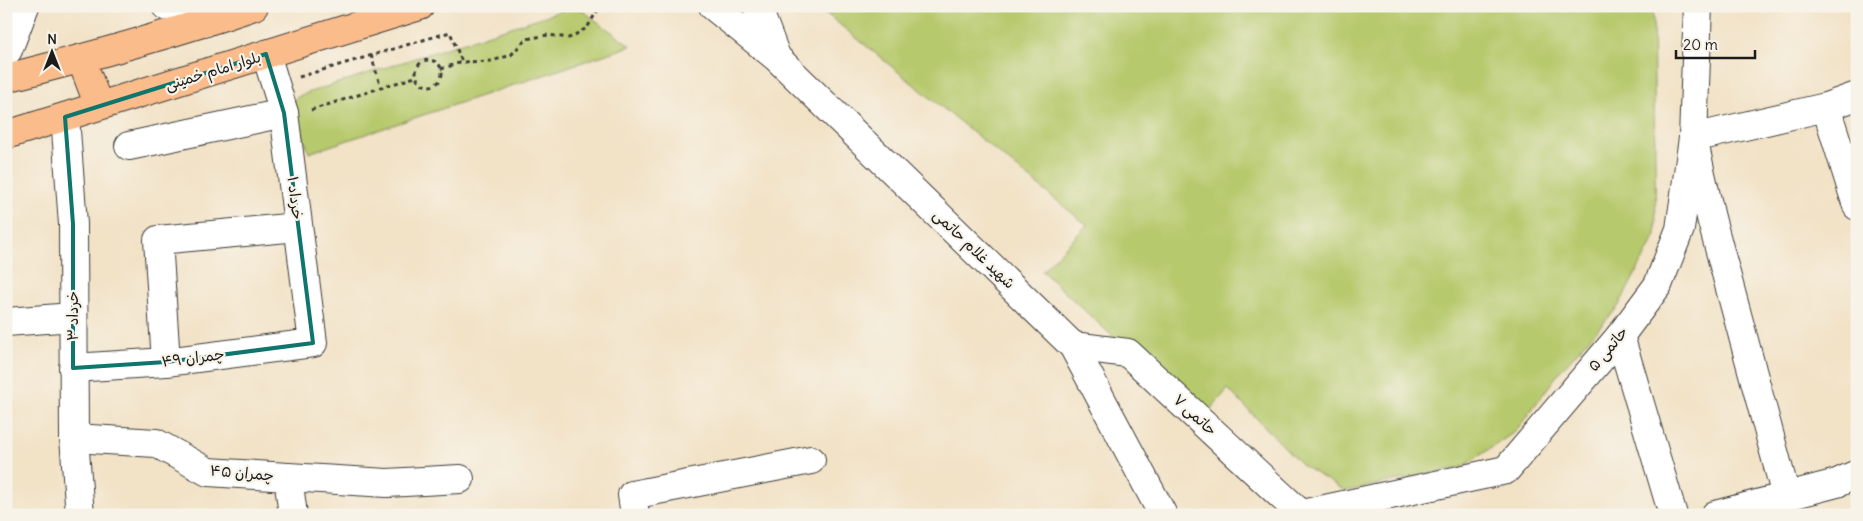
<svg xmlns="http://www.w3.org/2000/svg" width="1863" height="521" font-family="Delius,'Playpen Sans Arabic',sans-serif">
	<rect width="100%" height="100%" fill="#f7f3e8"/>
	<filter id="ink" filterUnits="userSpaceOnUse"><feTurbulence type="fractalNoise" baseFrequency=".02" numOctaves="2"/><feDisplacementMap in="SourceGraphic" scale="10" xChannelSelector="R" yChannelSelector="G"/><feConvolveMatrix kernelMatrix="1 2 1 2 8 2 1 2 1" color-interpolation-filters="sRGB"/></filter>
	<filter id="wash" filterUnits="userSpaceOnUse"><feTurbulence type="fractalNoise" baseFrequency=".0096" numOctaves="4" result="noise"/><feDisplacementMap in="SourceGraphic" scale="20" xChannelSelector="R" yChannelSelector="G"/><feGaussianBlur stdDeviation="1.12" result="paint"/><feColorMatrix in="noise" values="0 0 0 0 0 0 0 0 0 0 0 0 0 0 0 0 0 1.4 0 .05"/><feComposite in="paint" operator="in"/></filter>
	<g filter="url(#wash)">
		<rect width="100%" height="100%" fill="#f2e2c6"/>
		<g fill="#b6c96c" stroke="#697244">
			<path d="M 576,6 L 631,46 L 309,153 L 292,101 L 301,95 Z"/>
			<path d="M 817,6 L 1653,6 L 1656,235 L 1618,307 L 1561,370 L 1516,431 L 1463,467 L 1345,491 L 1302,465 L 1228,389 L 1202,419 L 1042,271 L 1087,225 Z"/>
		</g>
	</g>
	<g filter="url(#ink)">
		<g fill="none" stroke-linecap="round" stroke-linejoin="round">
			<defs>
				<g id="minor">
					<path d="M 166,6 L 204,23"/>
					<path d="M 713,6 L 776,57 L 1073,346 L 1163,515"/>
					<path d="M 757,6 L 776,56"/>
					<path d="M 6,52 L 8,50 L 25,6"/>
					<path d="M 1826,107 L 1857,206"/>
					<path d="M 65,117 L 73,224 L 74,438 L 80,515"/>
					<path d="M 129,146 L 284,113"/>
					<path d="M 6,322 L 73,317"/>
					<path d="M 1620,336 L 1673,515"/>
					<path d="M 1073,346 L 1128,353 L 1302,515"/>
					<path d="M 166,362 L 158,240 L 298,227"/>
					<path d="M 73,368 L 166,362 L 313,343 L 284,113 L 266,54"/>
					<path d="M 74,438 L 156,443 L 208,472 L 288,477 L 293,515"/>
					<path d="M 288,477 L 387,483 L 460,479"/>
					<path d="M 1786,496 L 1711,218 L 1693,138 L 1826,107 L 1857,96"/>
					<path d="M 1302,514 L 1506,470 L 1620,336 L 1658,285 L 1680,229 L 1693,138 L 1698,6"/>
					<path d="M 635,515 L 632,495 L 811,460"/>
					<path d="M 1715,515 L 1837,483 L 1857,474"/>
				</g>
				<g id="major">
					<path d="M 81,59 L 99,106"/>
					<path d="M 6,78 C 90,57 172,34 254,6"/>
					<path d="M 6,135 L 420,6"/>
				</g>
			</defs>
			<use href="#minor" stroke="#3c3a36" stroke-width="30"/>
			<use href="#major" stroke="#3c3a36" stroke-width="30"/>
			<g stroke="#3c3a36" stroke-width="3" stroke-dasharray="4 4" stroke-linecap="butt">
				<path d="M 371,55 L 381,88"/>
				<circle cx="429" cy="73" r="13"/>
				<path d="M 441,69 L 462,62 L 492,61 L 511,55 L 526,39 L 548,35 L 569,38 L 587,28 L 600,6"/>
				<path d="M 299,77 L 450,32 L 462,62"/>
				<path d="M 311,110 L 415,77"/>
			</g>
			<use href="#minor" stroke="#fff" stroke-width="28"/>
			<use href="#major" stroke="#fabc8b" stroke-width="28"/>
		</g>
	</g>
	<path fill="none" stroke="#0f766e" stroke-width="4" stroke-linejoin="round" d="M 266,54 L 284,113 L 313,343 L 166,362 L 73,368 L 73,224 L 65,117 Z"/>
	<g text-anchor="middle" stroke-width="4.5" stroke-linejoin="round" paint-order="stroke">
		<g font-size="15" fill="#1c1c1c" stroke="#f7f3e8">
			<text transform="translate(213 71) rotate(-17)" y="5">بلوار امام خمینی</text>
			<text transform="translate(295 198) rotate(83)" y="5">خرداد ۱</text>
			<text transform="translate(974 249) rotate(44)" y="5">شهید غلام حاتمی</text>
			<text transform="translate(73 316) rotate(-90)" y="5">خرداد ۳</text>
			<text transform="translate(1608 349) rotate(-50)" y="5">حاتمی ۵</text>
			<text transform="translate(193 358) rotate(-7)" y="5">چمران ۴۹</text>
			<text transform="translate(1195 415) rotate(43)" y="5">حاتمی ۷</text>
			<text transform="translate(242 473) rotate(5)" y="5">چمران ۴۵</text>
		</g>
	</g>
	<rect width="1863" height="521" fill="none" stroke="#f7f3e8" stroke-width="25"/>
	<g transform="translate(52 52)" stroke="#f7f3e8" stroke-width="4" paint-order="stroke">
	<path d="M0-4L9 19L0 12L-9 19Z" fill="#1c1c1c"/>
	<text y="-8" font-size="14" font-weight="bold" text-anchor="middle" fill="#1c1c1c">N</text>
	</g>
	<path d="M1676 50v8h79v-8" fill="none" stroke="#1c1c1c" stroke-width="2.5"/>
	<text x="1683" y="50" font-size="15" fill="#1c1c1c" stroke="#f7f3e8" stroke-width="4" paint-order="stroke">20 m</text>
</svg>
